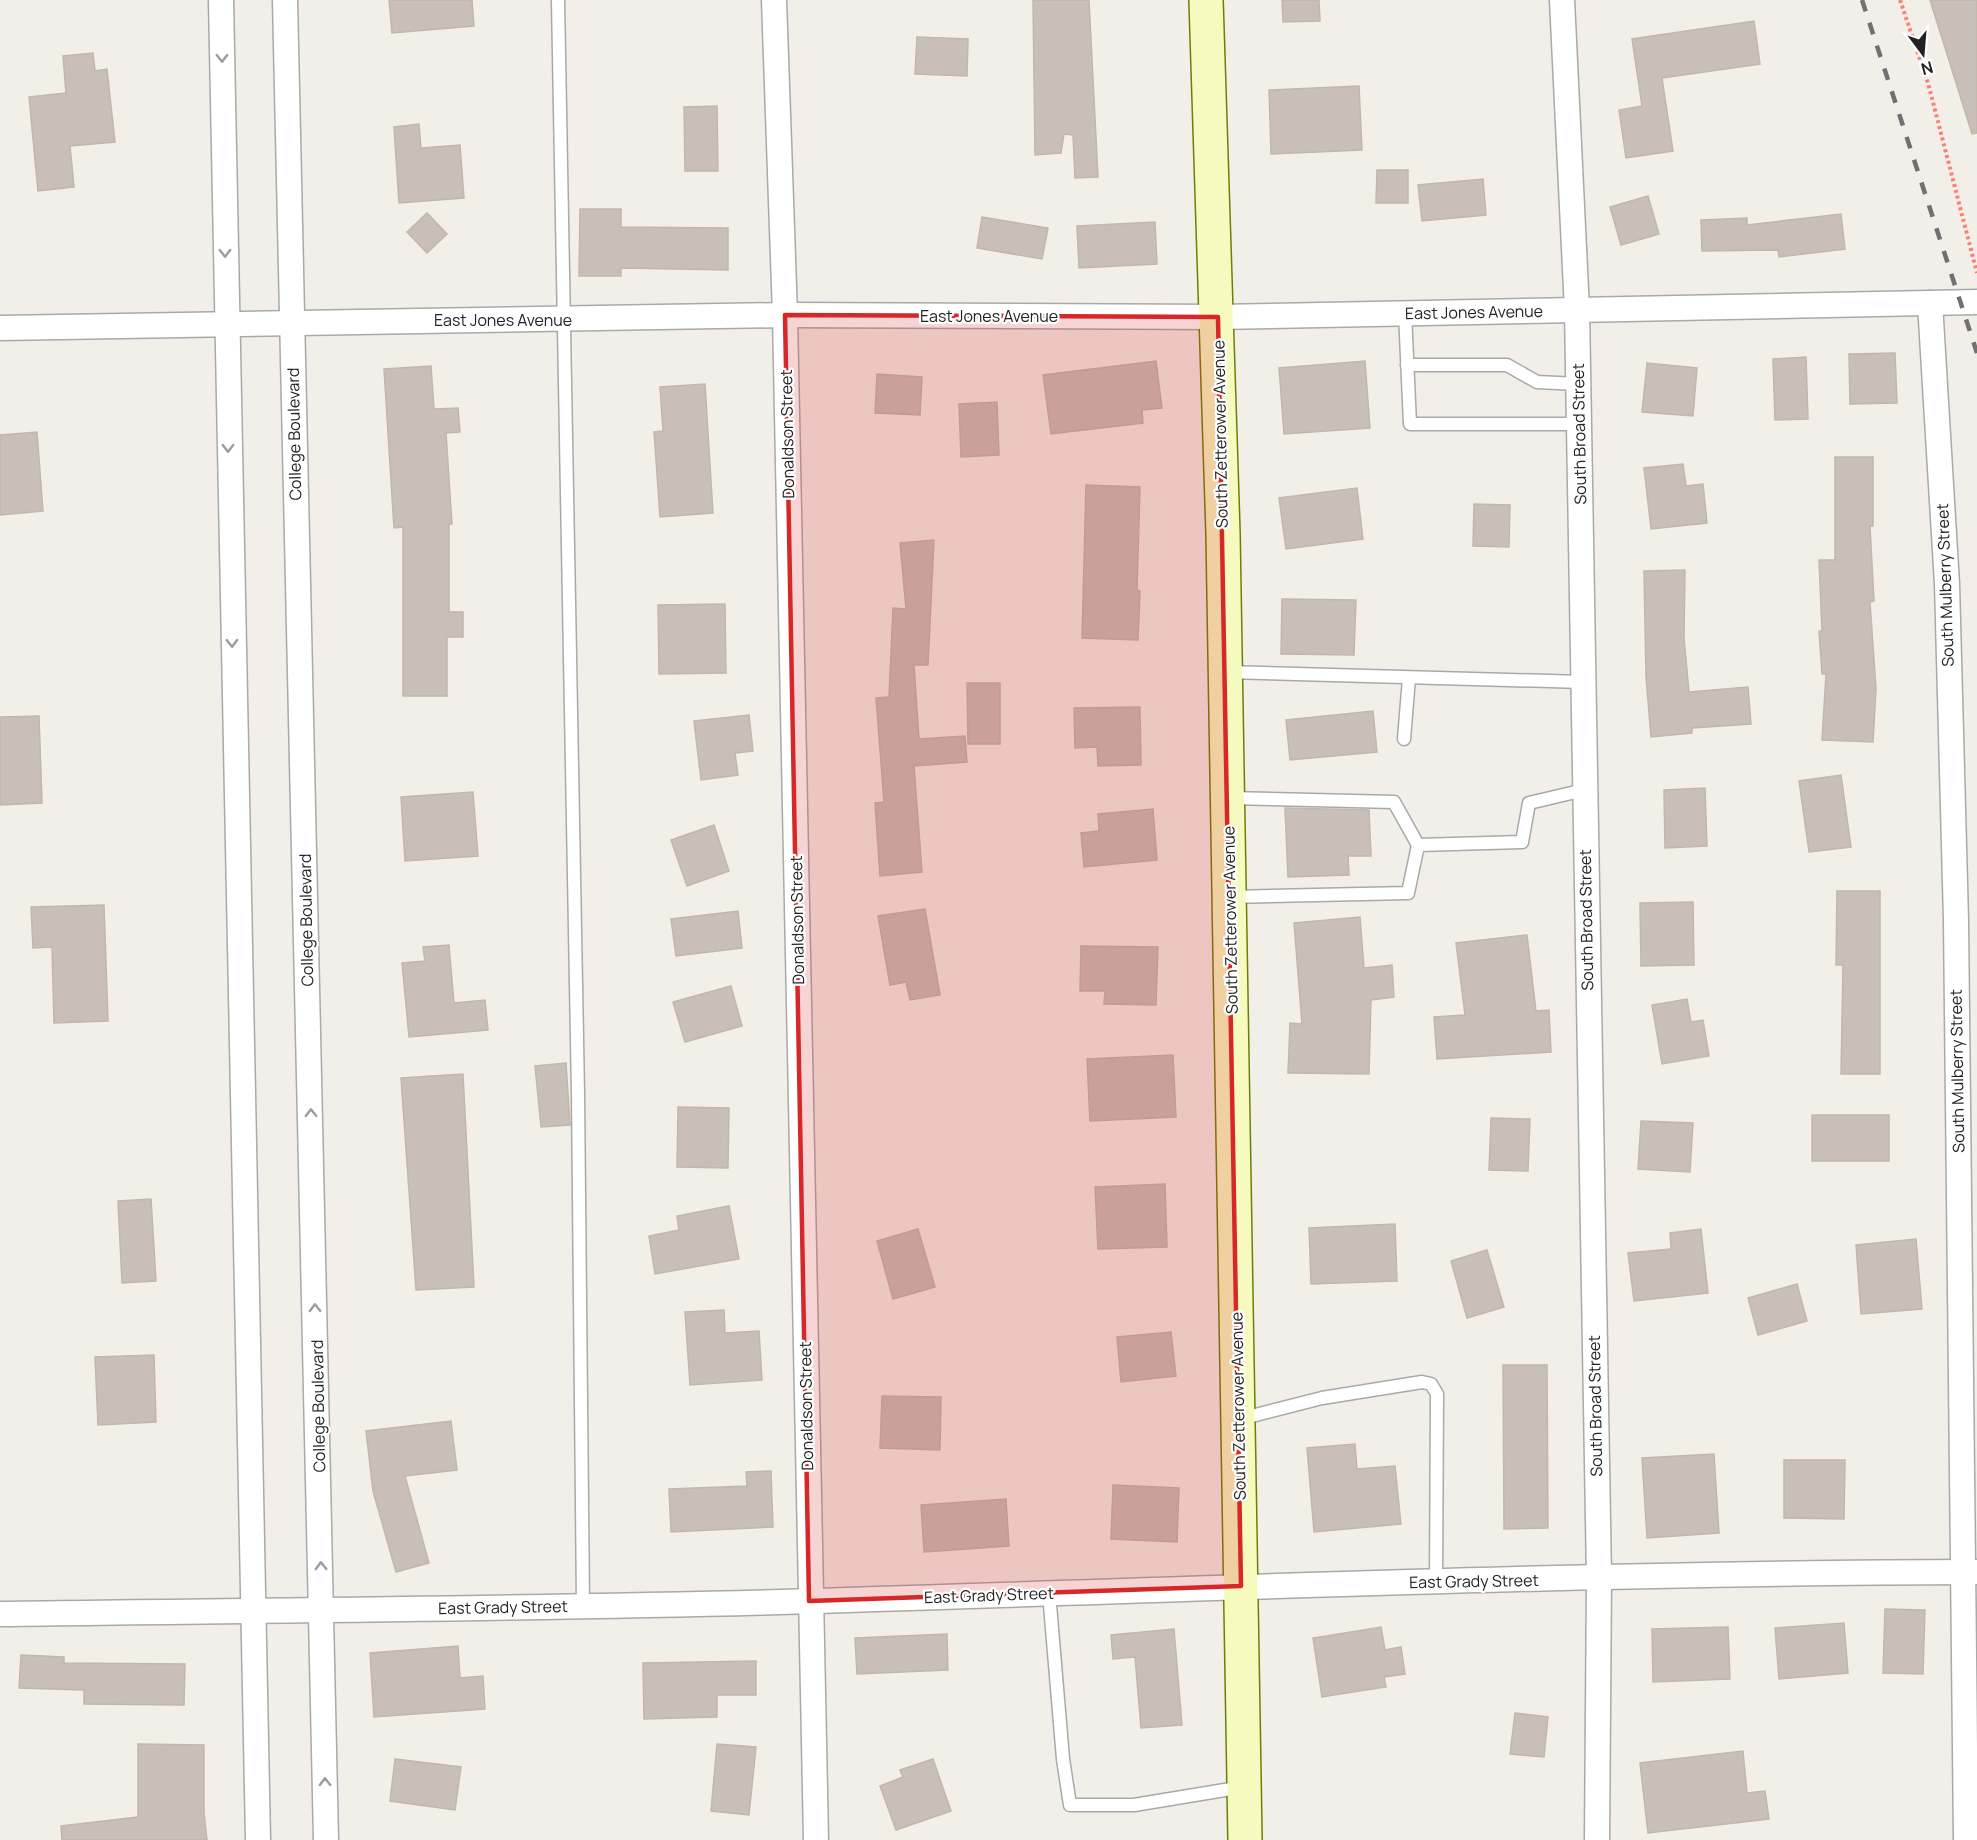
<svg xmlns="http://www.w3.org/2000/svg" width="1977" height="1840" font-family="Manrope,sans-serif">
	<rect width="100%" height="100%" fill="#f2efe9"/>
	<g fill="#c7bfb8" stroke="#c4b6ab" stroke-width="1.5">
		<path d="M 389,0 L 472,0 L 474,26 L 392,33 Z"/>
		<path d="M 1033,0 L 1089,0 L 1098,177 L 1075,178 L 1073,135 L 1064,134 L 1061,153 L 1035,155 Z"/>
		<path d="M 1282,0 L 1319,0 L 1320,21 L 1283,22 Z"/>
		<path d="M 1930,0 L 1977,0 L 1977,133 L 1972,134 Z"/>
		<path d="M 1754,21 L 1760,64 L 1662,78 L 1673,151 L 1626,158 L 1619,110 L 1642,106 L 1632,39 Z"/>
		<path d="M 917,37 L 968,39 L 967,76 L 915,74 Z"/>
		<path d="M 93,53 L 95,71 L 107,69 L 115,142 L 70,146 L 74,187 L 38,191 L 29,97 L 66,93 L 63,56 Z"/>
		<path d="M 1359,86 L 1362,150 L 1271,154 L 1269,90 Z"/>
		<path d="M 717,106 L 718,171 L 685,171 L 684,107 Z"/>
		<path d="M 419,124 L 421,148 L 460,145 L 464,198 L 399,203 L 394,127 Z"/>
		<path d="M 1377,170 L 1408,170 L 1408,203 L 1376,203 Z"/>
		<path d="M 1483,179 L 1486,215 L 1422,221 L 1418,185 Z"/>
		<path d="M 1648,196 L 1659,234 L 1621,245 L 1610,207 Z"/>
		<path d="M 580,209 L 621,209 L 621,227 L 728,228 L 728,270 L 621,268 L 621,276 L 579,276 Z"/>
		<path d="M 427,213 L 447,234 L 427,253 L 407,232 Z"/>
		<path d="M 1841,214 L 1845,249 L 1779,257 L 1778,250 L 1702,251 L 1701,220 L 1747,218 L 1747,225 Z"/>
		<path d="M 982,217 L 1048,228 L 1042,259 L 977,248 Z"/>
		<path d="M 1155,222 L 1157,264 L 1079,268 L 1077,226 Z"/>
		<path d="M 1895,353 L 1897,403 L 1850,404 L 1849,354 Z"/>
		<path d="M 1806,357 L 1808,419 L 1775,420 L 1773,359 Z"/>
		<path d="M 1156,361 L 1162,408 L 1142,410 L 1143,423 L 1051,434 L 1043,375 Z"/>
		<path d="M 1365,361 L 1370,428 L 1284,434 L 1279,368 Z"/>
		<path d="M 1647,363 L 1697,368 L 1693,416 L 1642,412 Z"/>
		<path d="M 431,366 L 434,409 L 458,408 L 460,432 L 446,433 L 452,524 L 449,524 L 449,612 L 463,612 L 463,637 L 447,637 L 447,696 L 403,696 L 403,527 L 394,528 L 384,369 Z"/>
		<path d="M 877,374 L 922,377 L 920,415 L 875,413 Z"/>
		<path d="M 705,384 L 713,513 L 660,517 L 654,432 L 663,431 L 660,387 Z"/>
		<path d="M 997,402 L 999,455 L 961,457 L 959,404 Z"/>
		<path d="M 37,432 L 43,511 L 0,515 L 0,435 Z"/>
		<path d="M 1835,457 L 1873,457 L 1873,526 L 1870,526 L 1874,601 L 1870,602 L 1876,689 L 1873,742 L 1822,740 L 1826,674 L 1822,674 L 1819,631 L 1822,631 L 1819,560 L 1835,560 Z"/>
		<path d="M 1683,464 L 1686,486 L 1703,484 L 1707,523 L 1651,529 L 1644,468 Z"/>
		<path d="M 1086,485 L 1140,487 L 1137,590 L 1140,591 L 1138,640 L 1082,638 Z"/>
		<path d="M 1357,488 L 1363,539 L 1286,549 L 1279,498 Z"/>
		<path d="M 1474,504 L 1510,505 L 1509,547 L 1473,546 Z"/>
		<path d="M 934,540 L 928,665 L 914,665 L 919,739 L 965,736 L 967,762 L 914,766 L 922,872 L 880,876 L 875,803 L 884,802 L 876,698 L 889,697 L 893,608 L 906,609 L 900,543 Z"/>
		<path d="M 1685,570 L 1684,638 L 1689,692 L 1748,687 L 1751,724 L 1692,728 L 1692,733 L 1651,737 L 1646,677 L 1644,571 Z"/>
		<path d="M 1282,599 L 1356,600 L 1354,655 L 1281,654 Z"/>
		<path d="M 725,604 L 726,673 L 659,674 L 658,605 Z"/>
		<path d="M 967,683 L 1000,683 L 1000,744 L 968,744 Z"/>
		<path d="M 1140,707 L 1141,765 L 1098,766 L 1097,747 L 1075,748 L 1074,708 Z"/>
		<path d="M 1373,711 L 1377,752 L 1290,760 L 1286,720 Z"/>
		<path d="M 749,715 L 753,751 L 735,753 L 738,775 L 701,780 L 694,721 Z"/>
		<path d="M 39,716 L 42,803 L 0,805 L 0,717 Z"/>
		<path d="M 1841,775 L 1851,847 L 1809,852 L 1799,781 Z"/>
		<path d="M 1705,788 L 1707,846 L 1665,848 L 1664,790 Z"/>
		<path d="M 473,792 L 478,856 L 405,861 L 401,797 Z"/>
		<path d="M 1285,808 L 1369,810 L 1371,856 L 1348,856 L 1349,875 L 1288,877 Z"/>
		<path d="M 1153,809 L 1157,860 L 1084,867 L 1081,833 L 1099,831 L 1098,814 Z"/>
		<path d="M 714,825 L 729,871 L 687,886 L 671,840 Z"/>
		<path d="M 1837,891 L 1880,891 L 1880,1074 L 1841,1074 L 1843,965 L 1836,965 Z"/>
		<path d="M 1693,902 L 1694,965 L 1641,966 L 1640,903 Z"/>
		<path d="M 104,905 L 108,1021 L 54,1023 L 52,947 L 33,948 L 31,907 Z"/>
		<path d="M 925,909 L 940,995 L 910,1000 L 906,982 L 890,985 L 878,916 Z"/>
		<path d="M 738,911 L 742,948 L 676,956 L 671,919 Z"/>
		<path d="M 1360,917 L 1364,968 L 1392,965 L 1394,997 L 1371,1000 L 1369,1074 L 1288,1073 L 1290,1023 L 1302,1024 L 1294,923 Z"/>
		<path d="M 1527,935 L 1536,1011 L 1549,1010 L 1551,1052 L 1437,1059 L 1434,1017 L 1465,1015 L 1456,943 Z"/>
		<path d="M 449,945 L 454,1003 L 485,1000 L 488,1030 L 409,1037 L 402,963 L 425,961 L 423,947 Z"/>
		<path d="M 1081,946 L 1158,947 L 1156,1005 L 1104,1004 L 1105,991 L 1080,991 Z"/>
		<path d="M 731,986 L 742,1026 L 685,1042 L 673,1002 Z"/>
		<path d="M 1687,999 L 1691,1022 L 1703,1020 L 1709,1056 L 1662,1064 L 1652,1005 Z"/>
		<path d="M 1173,1055 L 1176,1117 L 1090,1121 L 1087,1059 Z"/>
		<path d="M 566,1063 L 570,1125 L 541,1127 L 535,1066 Z"/>
		<path d="M 463,1074 L 474,1287 L 416,1290 L 401,1078 Z"/>
		<path d="M 678,1107 L 729,1108 L 728,1168 L 677,1167 Z"/>
		<rect x="1812" y="1115" width="77" height="46"/>
		<path d="M 1491,1118 L 1530,1119 L 1528,1171 L 1489,1170 Z"/>
		<path d="M 1641,1121 L 1693,1123 L 1690,1172 L 1638,1169 Z"/>
		<path d="M 1165,1184 L 1167,1247 L 1098,1249 L 1095,1187 Z"/>
		<path d="M 151,1199 L 156,1281 L 122,1283 L 118,1201 Z"/>
		<path d="M 729,1206 L 739,1259 L 655,1274 L 649,1236 L 679,1230 L 677,1216 Z"/>
		<path d="M 1395,1224 L 1397,1281 L 1311,1284 L 1309,1228 Z"/>
		<path d="M 918,1229 L 935,1287 L 893,1299 L 877,1241 Z"/>
		<path d="M 1701,1229 L 1708,1293 L 1634,1301 L 1628,1253 L 1671,1249 L 1670,1233 Z"/>
		<path d="M 1916,1239 L 1922,1309 L 1861,1314 L 1856,1245 Z"/>
		<path d="M 1487,1250 L 1504,1307 L 1467,1318 L 1451,1261 Z"/>
		<path d="M 1797,1284 L 1807,1321 L 1758,1335 L 1748,1298 Z"/>
		<path d="M 724,1310 L 725,1333 L 759,1331 L 762,1380 L 690,1385 L 685,1312 Z"/>
		<path d="M 1171,1332 L 1176,1376 L 1121,1382 L 1117,1337 Z"/>
		<path d="M 154,1355 L 156,1422 L 98,1425 L 95,1357 Z"/>
		<path d="M 1503,1365 L 1547,1365 L 1548,1528 L 1504,1529 Z"/>
		<path d="M 882,1396 L 941,1397 L 940,1450 L 880,1448 Z"/>
		<path d="M 451,1421 L 457,1470 L 405,1476 L 429,1563 L 396,1572 L 373,1491 L 366,1431 Z"/>
		<path d="M 1355,1444 L 1357,1469 L 1395,1466 L 1401,1524 L 1314,1532 L 1307,1448 Z"/>
		<path d="M 1714,1454 L 1719,1533 L 1647,1538 L 1642,1458 Z"/>
		<path d="M 1784,1460 L 1845,1460 L 1844,1519 L 1784,1518 Z"/>
		<path d="M 771,1471 L 773,1527 L 671,1532 L 669,1489 L 747,1486 L 746,1472 Z"/>
		<path d="M 1113,1485 L 1179,1488 L 1177,1542 L 1111,1539 Z"/>
		<path d="M 1006,1499 L 1009,1546 L 924,1552 L 921,1505 Z"/>
		<path d="M 1885,1609 L 1925,1610 L 1923,1674 L 1883,1673 Z"/>
		<path d="M 1844,1623 L 1848,1673 L 1779,1679 L 1775,1628 Z"/>
		<path d="M 1381,1627 L 1385,1650 L 1401,1647 L 1405,1674 L 1384,1677 L 1386,1687 L 1322,1697 L 1313,1638 Z"/>
		<path d="M 1728,1627 L 1730,1679 L 1653,1682 L 1652,1629 Z"/>
		<path d="M 1174,1629 L 1182,1725 L 1141,1728 L 1135,1657 L 1113,1659 L 1111,1635 Z"/>
		<path d="M 947,1634 L 948,1670 L 857,1674 L 855,1638 Z"/>
		<path d="M 458,1646 L 460,1678 L 483,1676 L 485,1709 L 374,1717 L 370,1653 Z"/>
		<path d="M 21,1655 L 64,1657 L 64,1663 L 185,1664 L 184,1705 L 84,1704 L 84,1690 L 19,1688 Z"/>
		<path d="M 756,1661 L 756,1695 L 717,1695 L 717,1717 L 644,1719 L 643,1663 Z"/>
		<path d="M 1515,1713 L 1548,1717 L 1544,1757 L 1510,1754 Z"/>
		<path d="M 138,1744 L 204,1745 L 204,1813 L 207,1840 L 62,1840 L 61,1826 L 138,1817 Z"/>
		<path d="M 717,1744 L 756,1747 L 749,1815 L 711,1811 Z"/>
		<path d="M 1743,1751 L 1747,1793 L 1765,1791 L 1769,1819 L 1648,1833 L 1640,1763 Z"/>
		<path d="M 395,1759 L 461,1767 L 455,1810 L 390,1801 Z"/>
		<path d="M 933,1759 L 951,1811 L 896,1830 L 880,1786 L 903,1777 L 900,1770 Z"/>
	</g>
	<g fill="none" stroke-linecap="round" stroke-linejoin="round">
		<defs>
			<g id="lane">
				<path d="M 558,0 L 578,1094 L 583,1605"/>
				<path d="M 1405,313 L 1410,424 L 1578,424"/>
				<path d="M 1407,365 L 1507,365 L 1537,382 L 1578,384"/>
				<path d="M 1227,672 L 1583,682"/>
				<path d="M 1404,739 L 1409,678"/>
				<path d="M 1229,798 L 1394,802 L 1418,845"/>
				<path d="M 1230,897 L 1408,893 L 1418,845 L 1522,842 L 1529,803 L 1584,790"/>
				<path d="M 1240,1419 L 1322,1398 L 1422,1382 L 1431,1384 L 1437,1394 L 1436,1582"/>
				<path d="M 1049,1593 L 1063,1759 L 1070,1805 L 1134,1805 L 1243,1787"/>
			</g>
			<g id="street">
				<path d="M 221,0 L 258,1840"/>
				<path d="M 285,0 L 326,1840"/>
				<path d="M 774,0 L 785,315 L 816,1840"/>
				<path d="M 1562,0 L 1577,310 L 1599,1578 L 1597,1840"/>
				<path d="M 1930,303 L 1947,584 L 1956,920 L 1966,1840"/>
				<path d="M 0,328 L 785,315 L 1218,317 L 1977,302"/>
				<path d="M 0,1614 C 272,1610 543,1609 815,1601 C 1202,1589 1589,1573 1977,1572"/>
			</g>
			<path id="secondary" d="M 1206,0 L 1223,534 L 1245,1840"/>
		</defs>
		<use href="#lane" stroke="#a9a9a9" stroke-width="15"/>
		<use href="#street" stroke="#a9a9a9" stroke-width="27"/>
		<use href="#secondary" stroke="#707d05" stroke-width="36"/>
		<path stroke="#fa8072" stroke-width="4" stroke-dasharray="3 3" stroke-linecap="butt" d="M 1900,0 L 1928,83 L 1977,273"/>
		<use href="#lane" stroke="#fff" stroke-width="12"/>
		<use href="#street" stroke="#fff" stroke-width="24"/>
		<use href="#secondary" stroke="#f7fabf" stroke-width="33"/>
		<path stroke="#707070" stroke-width="4.5" stroke-dasharray="12 12" stroke-linecap="butt" d="M 1862,0 L 1977,353"/>
	</g>
	<defs><path id="oneway-chevron" d="M-2-3.5L2.5 0L-2 3.5" fill="none" stroke-width="1.6" stroke-linecap="round" stroke-linejoin="round" transform="scale(1.5)"/></defs>
	<g stroke="#9c9c9c">
		<use href="#oneway-chevron" transform="translate(222 58) rotate(89)"/>
		<use href="#oneway-chevron" transform="translate(225 253) rotate(89)"/>
		<use href="#oneway-chevron" transform="translate(228 448) rotate(89)"/>
		<use href="#oneway-chevron" transform="translate(232 643) rotate(89)"/>
		<use href="#oneway-chevron" transform="translate(311 1113) rotate(-91)"/>
		<use href="#oneway-chevron" transform="translate(315 1308) rotate(-91)"/>
		<use href="#oneway-chevron" transform="translate(321 1566) rotate(-91)"/>
		<use href="#oneway-chevron" transform="translate(325 1782) rotate(-91)"/>
	</g>
	<path fill="#d62828" fill-opacity="0.2" stroke="#d62828" stroke-width="4.5" stroke-linejoin="round" d="M 785,315 L 1218,317 L 1241,1586 L 809,1601 Z"/>
	<g text-anchor="middle" stroke-width="4.5" stroke-linejoin="round" paint-order="stroke">
		<g font-size="16" fill="#222" stroke="#fff">
			<text transform="translate(1474 312) rotate(-1)" y="6">East Jones Avenue</text>
			<text x="989" y="322">East Jones Avenue</text>
			<text x="503" y="326">East Jones Avenue</text>
			<text transform="translate(294 434) rotate(-91)" y="6">College Boulevard</text>
			<text transform="translate(787 434) rotate(-91)" y="6">Donaldson Street</text>
			<text transform="translate(1220 434) rotate(-91)" y="6">South Zetterower Avenue</text>
			<text transform="translate(1579 434) rotate(-91)" y="6">South Broad Street</text>
			<text transform="translate(1945 585) rotate(-92)" y="6">South Mulberry Street</text>
			<text transform="translate(306 920) rotate(-91)" y="6">College Boulevard</text>
			<text transform="translate(797 920) rotate(-91)" y="6">Donaldson Street</text>
			<text transform="translate(1230 920) rotate(-91)" y="6">South Zetterower Avenue</text>
			<text transform="translate(1586 920) rotate(-91)" y="6">South Broad Street</text>
			<text transform="translate(1957 1071) rotate(-91)" y="6">South Mulberry Street</text>
			<text transform="translate(318 1406) rotate(-91)" y="6">College Boulevard</text>
			<text transform="translate(806 1406) rotate(-91)" y="6">Donaldson Street</text>
			<text transform="translate(1238 1406) rotate(-91)" y="6">South Zetterower Avenue</text>
			<text transform="translate(1595 1406) rotate(-91)" y="6">South Broad Street</text>
			<text transform="translate(1474 1581) rotate(-1)" y="6">East Grady Street</text>
			<text transform="translate(989 1595) rotate(-2)" y="6">East Grady Street</text>
			<text transform="translate(503 1607) rotate(-1)" y="6">East Grady Street</text>
		</g>
	</g>
	<g transform="translate(1923 54) rotate(164)" stroke="#ffffff" stroke-width="4.5" paint-order="stroke">
	<path d="M0-4.5L10 22L0 15L-10 22Z" fill="#222222"/>
	<text y="-9" font-size="16" font-weight="bold" text-anchor="middle" fill="#222222">N</text>
	</g>
</svg>
